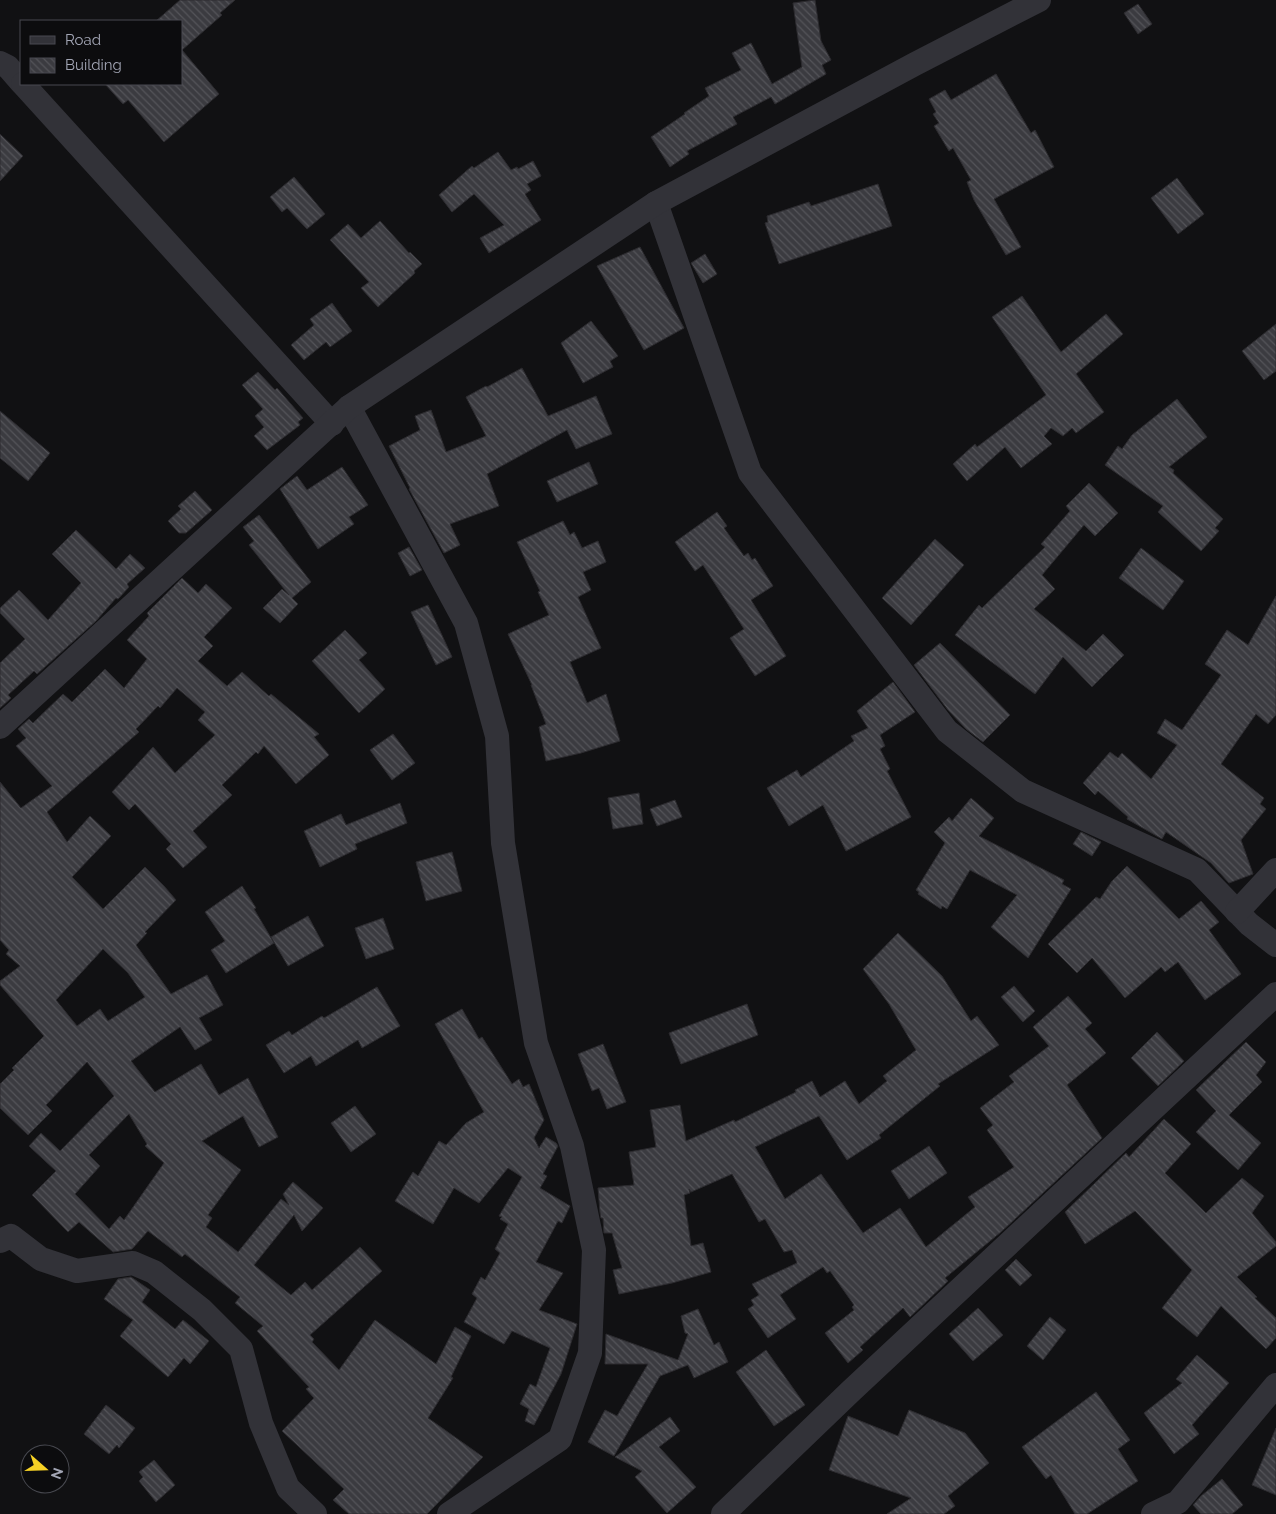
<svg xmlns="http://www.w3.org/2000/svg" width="1276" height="1514" font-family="Raleway,sans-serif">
	<defs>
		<pattern id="building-back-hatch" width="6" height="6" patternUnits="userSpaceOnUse" patternTransform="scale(1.25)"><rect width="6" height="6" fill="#3b3b40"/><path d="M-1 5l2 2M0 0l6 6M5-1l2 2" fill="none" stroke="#545459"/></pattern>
	</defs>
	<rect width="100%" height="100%" fill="#111113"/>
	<g fill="url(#building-back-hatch)" stroke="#2c2b2f" fill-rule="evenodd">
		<path d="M 180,0 L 235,0 L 220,13 L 222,15 L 182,50 L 219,94 L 164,142 L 128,100 L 123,104 L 105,84 L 181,84 L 181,21 L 156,21 Z"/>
		<path d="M 815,0 L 821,41 L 831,60 L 822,65 L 826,74 L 775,104 L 771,97 L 733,117 L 737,124 L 687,151 L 689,154 L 670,167 L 651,137 L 685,114 L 684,113 L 709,96 L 705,88 L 741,70 L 732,53 L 751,43 L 772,84 L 802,67 L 793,3 Z"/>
		<path d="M 1138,4 L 1152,24 L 1138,34 L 1124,13 Z"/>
		<path d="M 996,74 L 1031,133 L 1035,130 L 1054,167 L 994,199 L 1021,247 L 1006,255 L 974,200 L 967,182 L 971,180 L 953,148 L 949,151 L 934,126 L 939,123 L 933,114 L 936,112 L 929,99 L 945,90 L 951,100 Z"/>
		<path d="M 0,134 L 23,156 L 0,181 Z"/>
		<path d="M 498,152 L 511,170 L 517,167 L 518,169 L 533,161 L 541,176 L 527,184 L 531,190 L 525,194 L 541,220 L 489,253 L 480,238 L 504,225 L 474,194 L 452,212 L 439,195 L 472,166 L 474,168 Z"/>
		<path d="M 294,177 L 325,214 L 307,229 L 287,208 L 282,212 L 270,197 Z"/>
		<path d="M 1177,178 L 1204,214 L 1178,234 L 1151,198 Z"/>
		<path d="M 878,184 L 892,226 L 779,264 L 765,223 L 768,222 L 767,216 L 809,202 L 811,206 Z"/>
		<path d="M 380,221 L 409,253 L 410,252 L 422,264 L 414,271 L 415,273 L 378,307 L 361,288 L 369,282 L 330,240 L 348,224 L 361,238 Z"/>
		<path d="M 640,247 L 684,328 L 644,350 L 597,266 Z"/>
		<path d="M 705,254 L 717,274 L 703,283 L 691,263 Z"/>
		<path d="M 1022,296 L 1061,352 L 1106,314 L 1123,334 L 1076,374 L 1104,412 L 1076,433 L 1072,428 L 1063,436 L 1051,428 L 1044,436 L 1052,444 L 1021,468 L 1005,447 L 967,481 L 953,464 L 975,444 L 977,447 L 1046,395 L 992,317 Z"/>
		<path d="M 332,303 L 352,331 L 330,347 L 326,342 L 304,360 L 291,345 L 314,325 L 310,319 Z"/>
		<path d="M 591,321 L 618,356 L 610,361 L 613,367 L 583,383 L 561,343 Z"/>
		<path d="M 1276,324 L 1276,371 L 1264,380 L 1242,351 Z"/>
		<path d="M 522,368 L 548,416 L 596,396 L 612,434 L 576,449 L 567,430 L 487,474 L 499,506 L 450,524 L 460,545 L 444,553 L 409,489 L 410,488 L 389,446 L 420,430 L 415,416 L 431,410 L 446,452 L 486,436 L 466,397 L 486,386 L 487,387 Z"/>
		<path d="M 258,372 L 275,390 L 277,388 L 303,418 L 298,422 L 300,425 L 267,450 L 254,436 L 264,427 L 255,416 L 263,409 L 242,385 Z"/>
		<path d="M 1177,399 L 1207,437 L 1169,467 L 1174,470 L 1173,473 L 1223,519 L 1215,528 L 1219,531 L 1201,551 L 1158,512 L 1163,506 L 1105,465 L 1118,446 L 1122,449 L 1132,435 Z"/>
		<path d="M 0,411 L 50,453 L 28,481 L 0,458 Z"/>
		<path d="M 589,462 L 598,484 L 557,502 L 547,481 Z"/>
		<path d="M 342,467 L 368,505 L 349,517 L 354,524 L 318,549 L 280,489 L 297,476 L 307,490 Z"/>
		<path d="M 1089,483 L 1118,513 L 1095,536 L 1084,525 L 1042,575 L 1055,589 L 1034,609 L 1086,651 L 1103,634 L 1124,655 L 1092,687 L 1063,657 L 1035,694 L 955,635 L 979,605 L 982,608 L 1045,547 L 1041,544 L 1070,511 L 1066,506 Z"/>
		<path d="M 195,491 L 212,510 L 186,533 L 179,533 L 168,521 L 181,509 L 178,506 Z"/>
		<path d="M 717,512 L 727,526 L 724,528 L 744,556 L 748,553 L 752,560 L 755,558 L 773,586 L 751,600 L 786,656 L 755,676 L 730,638 L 744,629 L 703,565 L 695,571 L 675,542 Z"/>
		<path d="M 259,515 L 311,582 L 292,598 L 298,604 L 280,623 L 263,608 L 282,589 L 289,595 L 249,545 L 254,541 L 243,527 Z"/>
		<path d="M 563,521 L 570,535 L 574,532 L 582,548 L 598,541 L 606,562 L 583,572 L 591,590 L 578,597 L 601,648 L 570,662 L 587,703 L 606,694 L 620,741 L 581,753 L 546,761 L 539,727 L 546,724 L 531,685 L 532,685 L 508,634 L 549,615 L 538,592 L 540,591 L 517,542 Z"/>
		<path d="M 76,530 L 116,569 L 130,554 L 145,568 L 127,584 L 129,587 L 118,599 L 116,598 L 96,621 L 37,674 L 34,671 L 8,695 L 11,698 L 0,708 L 0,663 L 25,639 L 0,613 L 0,608 L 19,590 L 48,620 L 81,583 L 52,554 Z"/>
		<path d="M 935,539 L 964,565 L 911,625 L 882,598 Z"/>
		<path d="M 409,547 L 422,570 L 410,576 L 398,553 Z"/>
		<path d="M 1141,548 L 1184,581 L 1163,610 L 1119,578 Z"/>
		<path d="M 182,578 L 198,593 L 206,584 L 232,608 L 204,637 L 213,646 L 198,661 L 227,686 L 242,672 L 269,696 L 271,694 L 319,734 L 314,737 L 329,755 L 296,784 L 264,746 L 258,754 L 256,752 L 222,785 L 232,795 L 193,831 L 207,847 L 183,868 L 166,849 L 171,844 L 135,804 L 129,810 L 112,792 L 153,747 L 175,773 L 215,735 L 198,720 L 205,712 L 177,688 L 160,708 L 158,706 L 136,729 L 139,732 L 47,812 L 67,842 L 90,816 L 111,836 L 72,877 L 103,909 L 145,867 L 164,886 L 176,900 L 145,932 L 147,933 L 136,945 L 171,994 L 207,975 L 223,1005 L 199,1018 L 212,1040 L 195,1050 L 180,1027 L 131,1061 L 155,1092 L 201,1064 L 219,1095 L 248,1078 L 278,1137 L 259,1147 L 243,1116 L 202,1141 L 241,1170 L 208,1215 L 212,1218 L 206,1227 L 238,1252 L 281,1199 L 289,1205 L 283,1194 L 293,1182 L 323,1208 L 302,1231 L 294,1215 L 254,1265 L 291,1295 L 305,1282 L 312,1290 L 360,1247 L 382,1271 L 310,1335 L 314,1339 L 312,1342 L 339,1370 L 375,1320 L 436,1364 L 455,1327 L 471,1336 L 451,1377 L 453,1378 L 428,1418 L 483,1457 L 427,1514 L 349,1514 L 333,1500 L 344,1489 L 282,1431 L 314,1398 L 306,1389 L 309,1387 L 257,1331 L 263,1326 L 235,1303 L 240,1297 L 185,1254 L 182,1257 L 148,1231 L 132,1249 L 113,1252 L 79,1222 L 68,1232 L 32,1195 L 56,1171 L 29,1146 L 41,1133 L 60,1151 L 114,1096 L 87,1062 L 46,1105 L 52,1111 L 28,1135 L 0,1108 L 0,1084 L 14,1070 L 12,1068 L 44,1036 L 0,985 L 0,981 L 20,966 L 6,954 L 9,950 L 0,940 L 0,782 L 21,808 L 52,786 L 16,746 L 26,738 L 18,729 L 29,719 L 33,723 L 63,694 L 72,702 L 105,669 L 124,688 L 147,659 L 127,640 L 149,616 L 147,613 ZM 103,949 L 128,973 L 145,997 L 108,1021 L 100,1009 L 77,1026 L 56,1000 ZM 129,1114 L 147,1144 L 145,1146 L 164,1163 L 124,1220 L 120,1216 L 109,1229 L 75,1194 L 100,1166 L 89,1155 Z"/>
		<path d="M 1276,596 L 1276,715 L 1268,724 L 1256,714 L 1221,764 L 1264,798 L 1260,804 L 1266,809 L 1241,840 L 1253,874 L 1229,883 L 1211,863 L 1166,832 L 1162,839 L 1127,819 L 1128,817 L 1098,791 L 1095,795 L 1083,783 L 1110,752 L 1118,758 L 1122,753 L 1151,779 L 1177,745 L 1157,733 L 1165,719 L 1182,730 L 1221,675 L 1205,664 L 1227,630 L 1248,645 Z"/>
		<path d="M 428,605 L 452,657 L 436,665 L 411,612 Z"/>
		<path d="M 345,630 L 367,653 L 359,660 L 385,689 L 359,713 L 312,661 Z"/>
		<path d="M 940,643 L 1010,715 L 983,742 L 966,729 L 948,710 L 914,665 Z"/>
		<path d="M 893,682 L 915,712 L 880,735 L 885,746 L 880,749 L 890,769 L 887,771 L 911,817 L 846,851 L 823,805 L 789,826 L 767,788 L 797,770 L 801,777 L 854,741 L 851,736 L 868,728 L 857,711 Z"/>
		<path d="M 393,734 L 415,763 L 392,780 L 370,750 Z"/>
		<path d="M 639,793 L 643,824 L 613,829 L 608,798 Z"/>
		<path d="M 971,798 L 994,818 L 979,836 L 1064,880 L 1062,884 L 1071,889 L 1028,958 L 991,927 L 1017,895 L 970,870 L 947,909 L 942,906 L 941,909 L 918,894 L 919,892 L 916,890 L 945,843 L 934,832 L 949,817 L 952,821 Z"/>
		<path d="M 675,800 L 682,817 L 657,826 L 650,809 Z"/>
		<path d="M 400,803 L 407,823 L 355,844 L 357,849 L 320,867 L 304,831 L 341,814 L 346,825 Z"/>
		<path d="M 1081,832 L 1101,842 L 1092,856 L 1073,844 Z"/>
		<path d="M 452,852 L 462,891 L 426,901 L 416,862 Z"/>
		<path d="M 1127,866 L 1179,919 L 1201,901 L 1219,922 L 1209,930 L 1241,974 L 1205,1000 L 1178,962 L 1165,972 L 1161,967 L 1125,998 L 1092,958 L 1077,973 L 1048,944 L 1096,897 L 1100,899 L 1112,881 Z"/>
		<path d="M 242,886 L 256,908 L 254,909 L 274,943 L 226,973 L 211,950 L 225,941 L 205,912 Z"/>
		<path d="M 308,916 L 324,946 L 288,966 L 271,937 Z"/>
		<path d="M 383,918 L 394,949 L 366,959 L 355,928 Z"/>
		<path d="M 898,933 L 942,976 L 971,1021 L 977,1016 L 999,1045 L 938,1084 L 940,1086 L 879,1135 L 881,1138 L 847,1160 L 819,1116 L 755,1147 L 785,1199 L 821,1174 L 863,1233 L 900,1208 L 926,1247 L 975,1207 L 968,1197 L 1014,1167 L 987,1130 L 993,1125 L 980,1108 L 1014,1082 L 1009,1076 L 1049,1046 L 1033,1027 L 1068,996 L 1092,1023 L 1085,1029 L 1106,1053 L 1067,1085 L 1102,1138 L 1001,1232 L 945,1278 L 948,1281 L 910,1317 L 903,1308 L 860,1347 L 863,1350 L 848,1363 L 825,1333 L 854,1310 L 852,1307 L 854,1305 L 830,1271 L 827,1273 L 823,1267 L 780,1295 L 796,1319 L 768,1338 L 748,1309 L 754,1305 L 751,1300 L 759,1295 L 752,1284 L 797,1263 L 792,1250 L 784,1252 L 765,1219 L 759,1222 L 732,1174 L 691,1192 L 689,1189 L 690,1193 L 684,1195 L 691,1246 L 703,1243 L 711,1272 L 672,1283 L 619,1294 L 613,1270 L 622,1268 L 612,1233 L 604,1233 L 603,1218 L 601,1218 L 600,1212 L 598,1188 L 634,1185 L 629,1152 L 656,1147 L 650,1110 L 680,1105 L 686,1141 L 734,1120 L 735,1122 L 796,1092 L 795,1090 L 812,1081 L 820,1097 L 845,1081 L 859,1104 L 887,1081 L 883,1076 L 916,1050 L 889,1004 L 863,969 Z"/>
		<path d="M 1014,986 L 1035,1011 L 1023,1022 L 1001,997 Z"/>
		<path d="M 377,987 L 400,1026 L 362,1048 L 358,1040 L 316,1066 L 311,1056 L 284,1073 L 266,1045 L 289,1031 L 292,1035 L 322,1016 L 324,1018 Z"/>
		<path d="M 747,1004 L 758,1035 L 681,1064 L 669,1033 Z"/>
		<path d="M 462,1009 L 479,1039 L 482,1037 L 512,1084 L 519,1079 L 523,1087 L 529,1084 L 544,1120 L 534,1138 L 539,1148 L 546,1137 L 556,1143 L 558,1146 L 543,1174 L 547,1176 L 540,1188 L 570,1206 L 562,1223 L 558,1221 L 536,1262 L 563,1273 L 539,1310 L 577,1324 L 561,1374 L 534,1425 L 525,1421 L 529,1409 L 520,1404 L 530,1384 L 536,1387 L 550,1348 L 512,1331 L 504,1344 L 464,1322 L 477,1298 L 472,1294 L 481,1277 L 485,1280 L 500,1253 L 495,1249 L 508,1224 L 500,1219 L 502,1217 L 499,1216 L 522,1177 L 508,1168 L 479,1203 L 454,1188 L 433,1224 L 395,1201 L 413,1172 L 418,1176 L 439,1141 L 446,1145 L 466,1123 L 484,1112 L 435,1024 Z"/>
		<path d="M 1157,1032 L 1184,1061 L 1158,1086 L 1131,1058 Z"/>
		<path d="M 1246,1042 L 1266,1062 L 1256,1075 L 1262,1082 L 1229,1115 L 1261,1143 L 1238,1170 L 1196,1132 L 1216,1111 L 1196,1090 Z"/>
		<path d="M 603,1044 L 626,1102 L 607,1109 L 599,1088 L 592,1091 L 578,1054 Z"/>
		<path d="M 355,1106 L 376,1134 L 351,1152 L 331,1123 Z"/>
		<path d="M 1164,1119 L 1191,1144 L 1165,1173 L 1206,1213 L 1242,1178 L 1264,1196 L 1252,1213 L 1276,1242 L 1276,1246 L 1237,1277 L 1257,1297 L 1255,1298 L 1276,1318 L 1276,1338 L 1266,1349 L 1221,1306 L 1197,1337 L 1162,1308 L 1192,1270 L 1135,1211 L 1085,1244 L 1065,1212 L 1126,1153 L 1129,1157 Z"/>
		<path d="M 929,1146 L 947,1173 L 909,1199 L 891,1171 Z"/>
		<path d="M 1016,1259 L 1032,1275 L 1020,1286 L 1005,1270 Z"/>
		<path d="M 131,1277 L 150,1290 L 142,1302 L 175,1329 L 183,1320 L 209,1341 L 190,1364 L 184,1358 L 168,1377 L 120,1336 L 133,1320 L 104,1299 L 118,1279 Z"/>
		<path d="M 978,1308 L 1003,1335 L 973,1361 L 949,1334 Z"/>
		<path d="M 698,1309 L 714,1345 L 719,1342 L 728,1362 L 694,1378 L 688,1365 L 660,1376 L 614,1456 L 588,1442 L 605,1410 L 617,1416 L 648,1364 L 605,1364 L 606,1334 L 678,1360 L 688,1334 L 685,1333 L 681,1316 Z"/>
		<path d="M 1050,1317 L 1066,1330 L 1043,1360 L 1027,1346 Z"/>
		<path d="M 766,1350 L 805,1405 L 774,1426 L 736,1372 Z"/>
		<path d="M 1197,1355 L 1229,1383 L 1192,1425 L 1199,1434 L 1174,1454 L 1144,1413 L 1182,1383 L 1176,1379 Z"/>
		<path d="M 1096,1392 L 1130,1440 L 1118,1449 L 1138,1481 L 1087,1514 L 1075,1514 L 1051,1475 L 1046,1479 L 1022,1447 Z"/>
		<path d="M 106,1405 L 135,1428 L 119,1448 L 117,1445 L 109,1454 L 84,1434 Z"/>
		<path d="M 909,1410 L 965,1433 L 989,1463 L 948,1496 L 955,1506 L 944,1514 L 887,1514 L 911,1498 L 829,1470 L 848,1416 L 898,1436 Z"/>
		<path d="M 670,1417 L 680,1431 L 659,1447 L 696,1487 L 667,1513 L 635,1477 L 642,1471 L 615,1457 Z"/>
		<path d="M 1276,1428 L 1276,1495 L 1252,1485 Z"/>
		<path d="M 154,1460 L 175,1485 L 156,1502 L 139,1481 L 143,1477 L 139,1472 Z"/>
		<path d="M 1222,1479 L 1243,1505 L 1232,1514 L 1201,1514 L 1193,1505 L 1201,1496 Z"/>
	</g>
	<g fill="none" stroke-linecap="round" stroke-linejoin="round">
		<g stroke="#323238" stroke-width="24">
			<path d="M 0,63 L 8,67 L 21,82"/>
			<path d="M 23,84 L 332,424"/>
			<path d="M 656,203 L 750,473 L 947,731 L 1023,791 L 1197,870 L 1249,924 L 1276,945"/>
			<path d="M 349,407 L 466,623 L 497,736 L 503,843 L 536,1043 L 572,1146 L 594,1250 L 590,1353 L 560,1439 L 449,1514"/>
			<path d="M 0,727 L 349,407 L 656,203 L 915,64 L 1039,0"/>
			<path d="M 1237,912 L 1276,870"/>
			<path d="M 0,1241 L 11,1236 L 41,1259 L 77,1271 L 133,1263 L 154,1272 L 202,1310 L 241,1349 L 261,1423 L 288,1488 L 315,1514"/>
			<path d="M 723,1514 L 851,1391 L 1276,994"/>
			<path d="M 1153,1514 L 1178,1502 L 1276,1385"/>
		</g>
	</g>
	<rect x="20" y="20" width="162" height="65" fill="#0c0c0e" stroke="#484950"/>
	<rect x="30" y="36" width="25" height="8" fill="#323238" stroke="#484950"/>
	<text x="65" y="45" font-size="15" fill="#a2a5b4">Road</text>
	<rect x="30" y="58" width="25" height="15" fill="url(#building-back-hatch)" stroke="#484950"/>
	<text x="65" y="70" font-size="15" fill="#a2a5b4">Building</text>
	<g transform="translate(45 1469) rotate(110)"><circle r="24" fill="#0c0c0e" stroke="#484950"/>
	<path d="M0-4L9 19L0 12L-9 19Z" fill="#f7d225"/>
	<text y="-8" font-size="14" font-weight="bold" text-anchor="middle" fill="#a2a5b4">N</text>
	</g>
</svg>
